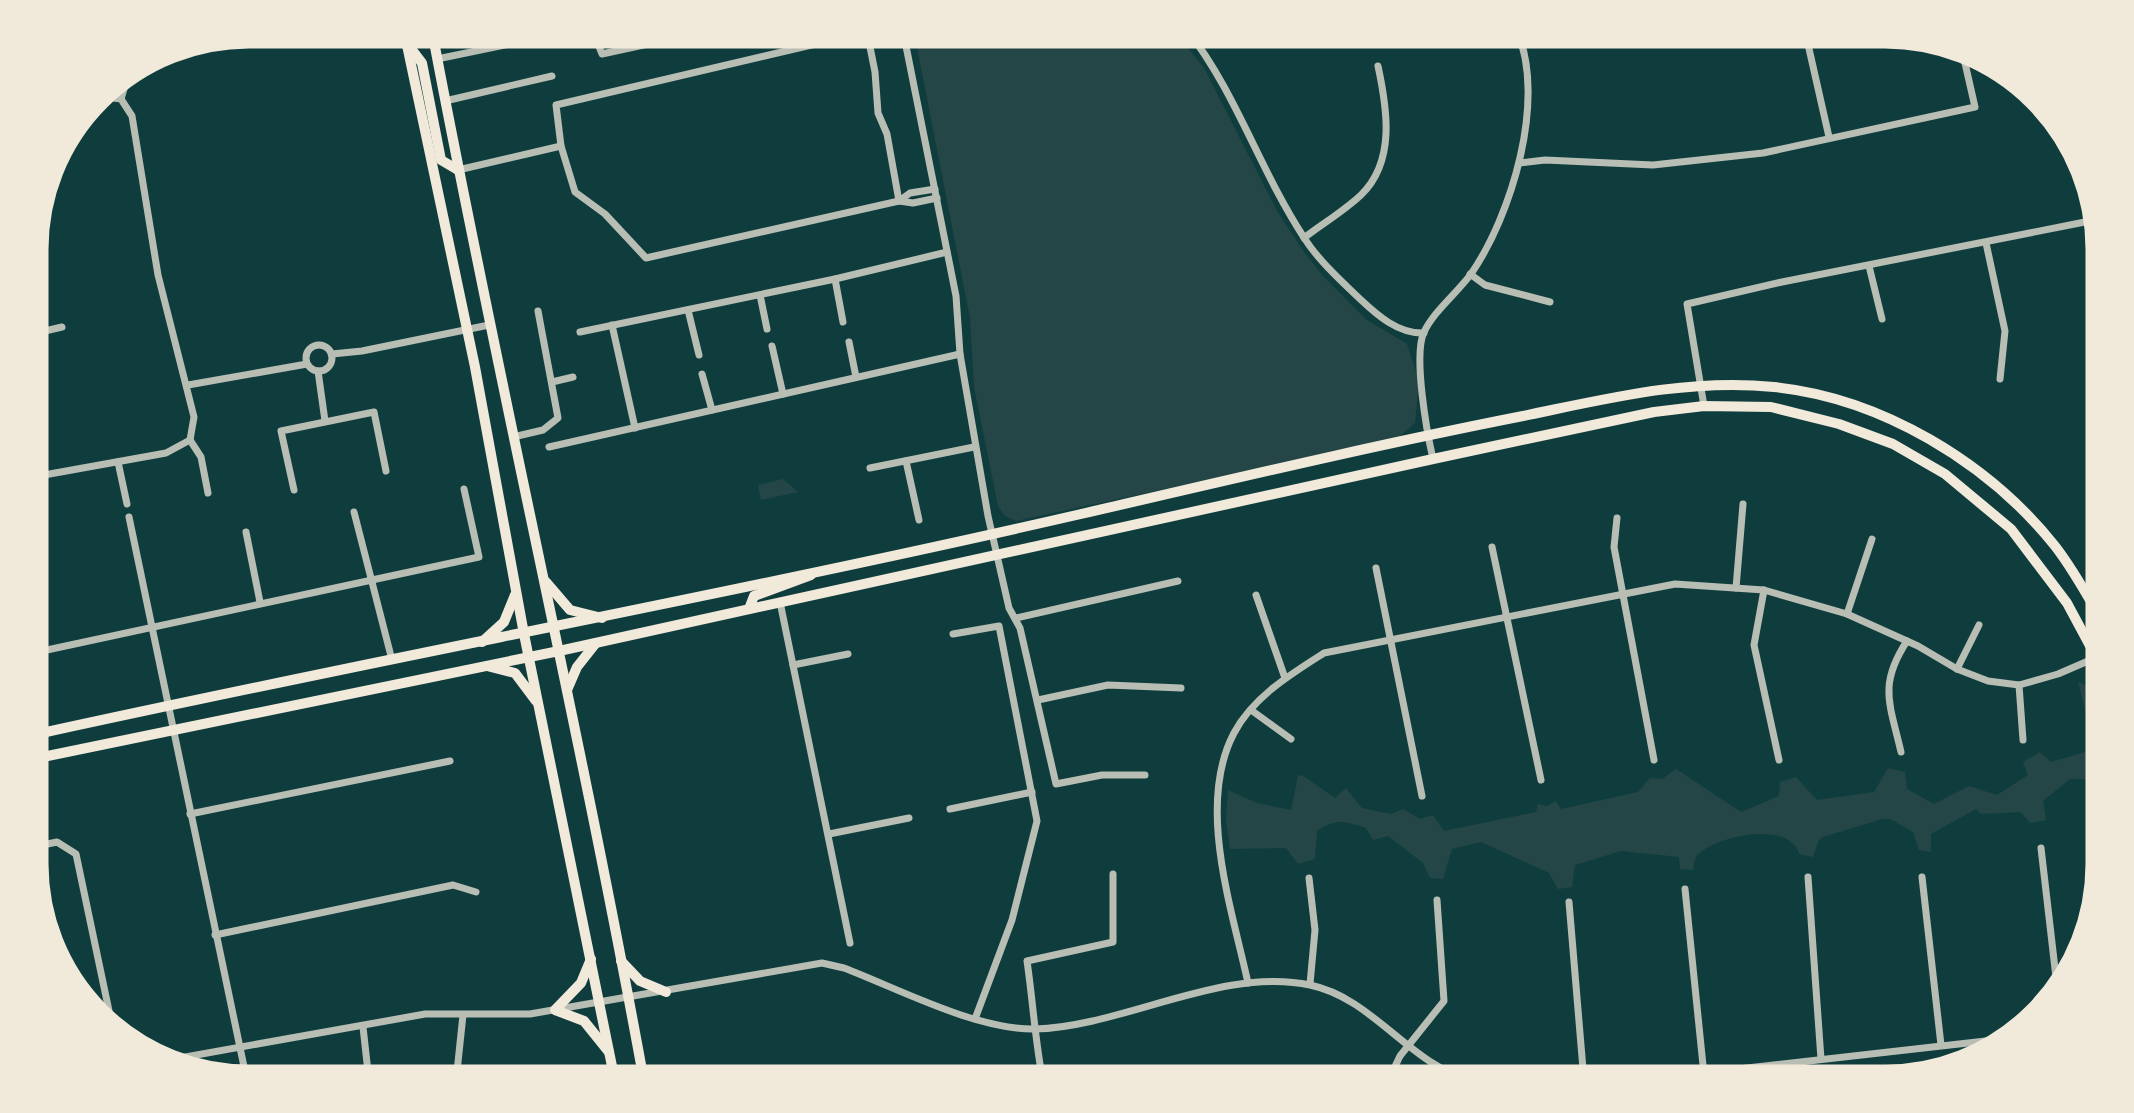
<svg xmlns="http://www.w3.org/2000/svg" width="2134" height="1113" font-family="Barlow,sans-serif">
	<rect width="100%" height="100%" fill="#0f3d3e"/>
	<g fill="#244646">
		<path d="M 914,32 L 1175,32 L 1204,68 L 1277,211 L 1304,252 L 1323,276 L 1367,320 L 1407,344 L 1419,381 L 1415,423 L 1397,439 L 1016,521 L 1005,516 L 998,506 L 974,387 L 970,318 Z"/>
		<path d="M 783,479 L 798,492 L 761,500 L 758,485 Z"/>
		<path d="M 2078,682 C 2114,692 2102,750 2102,779 L 2070,779 L 2043,801 L 2046,820 L 2030,823 L 2021,812 L 1981,814 L 1976,809 L 1931,834 L 1931,852 L 1919,850 L 1913,832 L 1890,819 L 1882,819 L 1823,837 L 1819,840 L 1813,857 L 1799,854 C 1790,821 1723,835 1702,851 C 1695,855 1694,863 1693,870 L 1680,869 L 1679,857 L 1621,851 L 1575,865 L 1572,887 L 1558,889 L 1549,873 L 1481,842 L 1452,849 L 1443,879 L 1430,878 L 1423,863 L 1388,836 L 1373,840 L 1366,828 C 1344,821 1336,818 1317,831 L 1315,859 L 1298,864 L 1286,848 L 1230,849 L 1226,818 L 1228,790 L 1257,803 L 1291,810 L 1298,776 L 1302,775 L 1335,798 L 1346,788 L 1362,808 L 1391,814 L 1403,809 L 1420,819 L 1433,815 L 1444,831 L 1536,812 L 1538,804 L 1547,806 L 1556,801 L 1561,809 L 1638,792 L 1650,778 L 1662,779 L 1676,769 L 1741,812 L 1779,796 L 1780,782 L 1796,777 L 1817,800 L 1874,792 L 1888,768 L 1905,772 L 1907,789 L 1934,804 L 1969,786 L 1997,795 L 2028,775 L 2023,762 L 2040,752 L 2051,762 L 2095,749 Z"/>
	</g>
	<g fill="none" stroke-linecap="round" stroke-linejoin="round">
		<g stroke="#b8beb3" stroke-width="7">
			<path d="M 586,31 L 598,44 L 602,54 L 708,31"/>
			<path d="M 903,31 L 956,296 L 960,354 L 988,516 L 1009,608 L 1020,628 L 1056,784 L 1102,775 L 1145,775"/>
			<path d="M 1188,31 C 1236,93 1260,170 1303,236 C 1317,259 1340,280 1360,299 C 1377,315 1398,334 1424,333"/>
			<path d="M 1805,31 L 1829,137"/>
			<path d="M 1519,37 L 1542,31"/>
			<path d="M 437,59 L 573,31"/>
			<path d="M 98,96 L 121,99 L 132,116 L 158,275 L 194,417 L 190,440"/>
			<path d="M 121,99 L 126,82 L 124,74"/>
			<path d="M 445,101 L 552,76"/>
			<path d="M 1520,163 L 1545,160 L 1653,165 L 1763,153 L 1975,107 L 1962,50"/>
			<path d="M 458,170 L 561,146"/>
			<path d="M 899,201 L 887,134 L 878,113 L 875,72 L 867,32 L 556,105 L 561,146 L 575,192 L 605,214 L 646,258 L 899,201 L 913,203 L 937,198"/>
			<path d="M 899,201 L 910,193 L 935,189"/>
			<path d="M 1304,238 C 1322,224 1344,211 1361,195 C 1396,161 1387,108 1378,66"/>
			<path d="M 1986,243 L 2005,331 L 2000,379"/>
			<path d="M 1869,266 L 1882,319"/>
			<path d="M 1470,274 L 1485,285 L 1550,302"/>
			<path d="M 835,279 L 843,322"/>
			<path d="M 760,295 L 767,329"/>
			<path d="M 688,310 L 699,355"/>
			<path d="M 612,325 L 635,428"/>
			<path d="M 580,332 L 835,279 L 947,252"/>
			<path d="M 32,334 L 62,327"/>
			<path d="M 849,342 L 856,377"/>
			<circle cx="319" cy="358" r="13"/>
			<path d="M 772,346 L 783,394"/>
			<path d="M 332,354 L 362,351 L 489,325"/>
			<path d="M 318,371 L 325,421"/>
			<path d="M 702,374 L 712,410"/>
			<path d="M 552,382 L 573,377"/>
			<path d="M 188,385 L 307,364"/>
			<path d="M 1704,406 L 1687,304 L 1782,282 L 2100,219"/>
			<path d="M 513,437 L 543,430 L 558,418 L 538,311"/>
			<path d="M 190,440 L 201,457 L 208,493"/>
			<path d="M 549,447 L 960,354"/>
			<path d="M 1433,459 C 1427,433 1413,355 1424,332 C 1434,311 1457,293 1471,274 C 1511,216 1547,100 1517,31"/>
			<path d="M 906,461 L 919,520"/>
			<path d="M 118,462 L 127,504"/>
			<path d="M 870,468 L 974,447"/>
			<path d="M 33,477 L 166,453 L 190,440"/>
			<path d="M 294,490 L 281,431 L 374,412 L 386,471"/>
			<path d="M 354,512 L 392,660"/>
			<path d="M 129,517 L 247,1081"/>
			<path d="M 1617,518 L 1614,547 L 1654,760"/>
			<path d="M 246,532 L 260,602"/>
			<path d="M 1492,547 L 1541,780"/>
			<path d="M 1376,568 L 1422,796"/>
			<path d="M 1736,588 L 1743,504"/>
			<path d="M 1764,590 L 1754,645 L 1779,760"/>
			<path d="M 1256,595 L 1285,678"/>
			<path d="M 780,602 L 850,943"/>
			<path d="M 33,614 L 42,651"/>
			<path d="M 1847,614 L 1872,539"/>
			<path d="M 1016,618 L 1178,581"/>
			<path d="M 953,634 L 999,626 L 1037,821 L 1012,920 L 975,1019"/>
			<path d="M 33,653 L 479,557 L 464,489"/>
			<path d="M 793,665 L 848,654"/>
			<path d="M 1957,669 L 1979,625"/>
			<path d="M 2019,685 L 2023,740"/>
			<path d="M 1038,700 L 1108,685 L 1181,688"/>
			<path d="M 1251,710 L 1291,739"/>
			<path d="M 1901,752 C 1890,704 1878,685 1907,641"/>
			<path d="M 950,809 L 1032,792"/>
			<path d="M 190,814 L 450,761"/>
			<path d="M 829,834 L 909,818"/>
			<path d="M 33,847 L 57,842 L 76,854 L 112,1025"/>
			<path d="M 2041,848 L 2057,986"/>
			<path d="M 1808,877 L 1821,1059"/>
			<path d="M 1922,877 L 1941,1045"/>
			<path d="M 1309,878 L 1315,930 L 1310,984"/>
			<path d="M 1685,889 L 1704,1075"/>
			<path d="M 1569,902 L 1584,1081"/>
			<path d="M 215,935 L 453,885 L 476,892"/>
			<path d="M 1248,983 C 1232,909 1196,805 1234,733 C 1253,697 1291,674 1324,653 L 1675,584 L 1764,590 L 1847,614 L 1918,646 L 1957,669 L 1988,681 L 2019,685 L 2058,674 L 2102,655"/>
			<path d="M 363,1027 L 369,1081"/>
			<path d="M 163,1061 L 425,1014 L 530,1014 L 822,963 L 844,968 C 899,989 976,1030 1035,1029 C 1122,1027 1223,966 1310,985 C 1373,998 1410,1065 1472,1081"/>
			<path d="M 456,1081 L 463,1015"/>
			<path d="M 1043,1081 C 1035,1041 1033,1002 1027,961 L 1113,942 L 1113,874"/>
			<path d="M 1388,1081 L 1400,1056 L 1444,1001 L 1437,900"/>
			<path d="M 1631,1081 L 2012,1038"/>
		</g>
		<g stroke="#f1e9da" stroke-width="10">
			<path d="M 749,609 L 754,596 L 811,575"/>
			<path d="M 33,735 C 382,658 733,594 1081,514 C 1228,480 1375,445 1523,416 C 1606,399 1688,378 1774,387 C 1881,398 1988,462 2055,546 C 2073,569 2087,595 2102,621"/>
			<path d="M 33,759 L 559,651 L 1433,459 L 1654,412 L 1704,406 L 1771,407 L 1839,424 L 1893,444 L 1945,474 L 2011,529 L 2067,603 L 2096,657 L 2102,674"/>
		</g>
		<g stroke="#f1e9da" stroke-width="10">
			<path d="M 404,31 L 475,367 L 524,634 L 615,1081"/>
			<path d="M 432,31 C 498,382 580,730 644,1081"/>
			<path d="M 406,42 L 422,63 L 441,160 L 458,170"/>
			<path d="M 546,582 L 570,610 L 602,618"/>
			<path d="M 482,642 L 504,622 L 515,595"/>
			<path d="M 487,666 L 515,673 L 536,701"/>
			<path d="M 567,690 L 577,667 L 596,643"/>
			<path d="M 591,959 L 581,983 L 555,1010 L 584,1021 L 609,1052"/>
			<path d="M 621,961 L 640,981 L 666,992"/>
		</g>
	</g>
	<path d="M0 0H2134V1113H0ZM249 44H1885A205 205 0 0 1 2090 249V864A205 205 0 0 1 1885 1069H249A205 205 0 0 1 44 864V249A205 205 0 0 1 249 44Z" fill="#f1e9da" fill-rule="evenodd"/>
	<path fill="none" stroke="#f1e9da" stroke-width="9" d="M249 44H1885A205 205 0 0 1 2090 249V864A205 205 0 0 1 1885 1069H249A205 205 0 0 1 44 864V249A205 205 0 0 1 249 44Z"/>
</svg>
